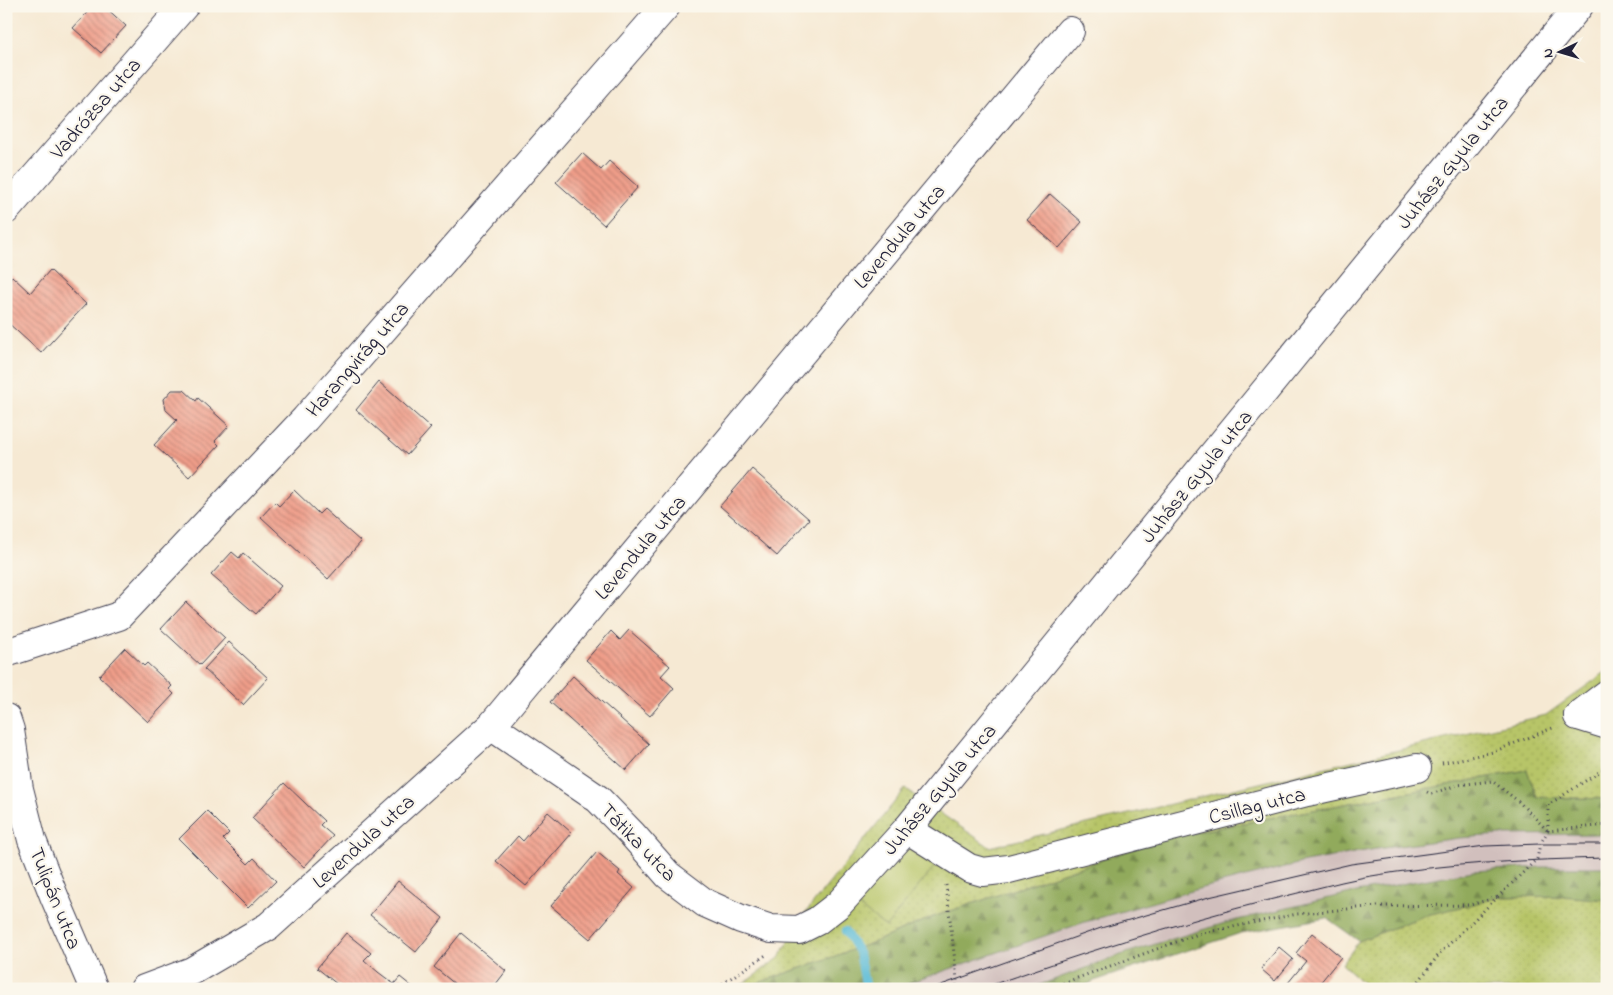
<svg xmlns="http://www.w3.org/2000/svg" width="1613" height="995" font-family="'Indie Flower',sans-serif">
	<defs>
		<pattern id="grass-dots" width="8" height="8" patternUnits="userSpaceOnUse" patternTransform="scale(1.25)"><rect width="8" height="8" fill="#b7c567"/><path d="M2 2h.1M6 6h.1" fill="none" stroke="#9da95a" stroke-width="1.8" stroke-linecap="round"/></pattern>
		<pattern id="forest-firs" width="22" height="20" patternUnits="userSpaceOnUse" patternTransform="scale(1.25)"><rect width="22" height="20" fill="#91aa5c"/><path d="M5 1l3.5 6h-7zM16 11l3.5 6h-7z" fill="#768a4d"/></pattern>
		<pattern id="building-back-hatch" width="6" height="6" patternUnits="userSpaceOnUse" patternTransform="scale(1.25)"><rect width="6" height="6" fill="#ef9d89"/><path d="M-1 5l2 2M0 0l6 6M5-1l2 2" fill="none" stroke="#c18071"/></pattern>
	</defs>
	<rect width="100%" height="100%" fill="#fbf7ec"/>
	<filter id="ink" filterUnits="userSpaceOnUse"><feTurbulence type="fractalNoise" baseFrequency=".02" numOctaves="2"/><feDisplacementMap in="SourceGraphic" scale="10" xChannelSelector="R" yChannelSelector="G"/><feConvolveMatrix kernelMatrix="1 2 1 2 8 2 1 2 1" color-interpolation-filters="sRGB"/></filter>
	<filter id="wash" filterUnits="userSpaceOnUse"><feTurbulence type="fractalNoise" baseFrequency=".0096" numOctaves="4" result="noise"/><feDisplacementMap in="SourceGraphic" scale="20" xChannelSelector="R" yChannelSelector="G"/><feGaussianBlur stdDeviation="1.12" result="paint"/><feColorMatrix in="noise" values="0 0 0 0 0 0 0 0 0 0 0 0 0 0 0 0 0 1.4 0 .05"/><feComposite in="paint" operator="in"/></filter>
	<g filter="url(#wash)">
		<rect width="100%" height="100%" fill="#f6e9d3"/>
		<path fill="#d1bfbd" d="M 1607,834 L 1607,867 L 1542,867 L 1473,871 L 1225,923 L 1126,953 L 1029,989 L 892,989 L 1085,922 L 1202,888 L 1305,862 L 1376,849 L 1459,838 L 1500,835 Z"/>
		<g fill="url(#grass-dots)" stroke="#6c7451">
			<path d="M 1607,671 L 1607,799 L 1537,797 L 1527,770 L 1169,837 L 933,917 L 872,943 L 741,989 L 736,989 L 779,958 L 806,912 L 905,789 L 990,847 L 1546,715 Z"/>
			<path d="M 1563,896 L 1607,900 L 1607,989 L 1369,989 L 1342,964 L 1359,941 L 1426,915 L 1470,905 L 1498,897 Z"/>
		</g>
		<g fill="url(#forest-firs)" stroke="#5a664c">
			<path d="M 1527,770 L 1537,797 L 1607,799 L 1607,834 L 1500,835 L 1459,838 L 1376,849 L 1305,862 L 1202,888 L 1085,922 L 892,989 L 741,989 L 872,943 L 933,917 L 1169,837 Z"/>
			<path d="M 1542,867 L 1607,867 L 1607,900 L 1563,896 L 1498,897 L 1470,905 L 1426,915 L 1359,941 L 1327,918 L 1241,933 L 1094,981 L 1079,989 L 1029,989 L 1126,953 L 1225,923 L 1346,894 L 1473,871 Z"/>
		</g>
		<path fill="#b7c567" stroke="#6c7451" d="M 907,837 L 938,862 L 886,927 L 854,903 Z"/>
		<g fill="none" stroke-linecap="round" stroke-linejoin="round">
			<path stroke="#57b9d5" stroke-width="8" d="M 845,931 L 859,953 L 866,989"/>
		</g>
		<g id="blocks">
			<g fill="url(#building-back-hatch)">
				<path d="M 93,6 L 104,6 L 126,26 L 101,53 L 73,28 Z"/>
				<path d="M 582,153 L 601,170 L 609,161 L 638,187 L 604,225 L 556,182 Z"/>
				<path d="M 1050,194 L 1082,222 L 1059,248 L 1027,220 Z"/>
				<path d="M 50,270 L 86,304 L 41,353 L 6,321 L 6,283 L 12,276 L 30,293 Z"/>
				<path d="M 379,382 L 431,428 L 407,455 L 356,410 Z"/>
				<path d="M 172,390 L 184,390 L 196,401 L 198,398 L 229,426 L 215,441 L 219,445 L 189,477 L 154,445 L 177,420 L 166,410 L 164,399 Z"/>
				<path d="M 752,469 L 809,519 L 777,556 L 720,506 Z"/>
				<path d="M 294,490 L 319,514 L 324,509 L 361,542 L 328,579 L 261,517 L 275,502 L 279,506 Z"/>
				<path d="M 232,552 L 239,558 L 243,553 L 281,586 L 256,614 L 211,575 Z"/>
				<path d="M 186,602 L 225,638 L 200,665 L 161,629 Z"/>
				<path d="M 629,630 L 670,666 L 661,676 L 674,688 L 650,716 L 586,660 L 611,631 L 620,640 Z"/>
				<path d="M 229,642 L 268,678 L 243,705 L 204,669 Z"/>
				<path d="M 125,648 L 144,666 L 147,663 L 172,686 L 169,689 L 174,694 L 148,722 L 99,676 Z"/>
				<path d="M 573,676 L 649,744 L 626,770 L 550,702 Z"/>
				<path d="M 284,783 L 324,821 L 320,825 L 333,836 L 304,867 L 252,818 Z"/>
				<path d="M 207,811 L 229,833 L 223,839 L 248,864 L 254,858 L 276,881 L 248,908 L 179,839 Z"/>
				<path d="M 548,812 L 572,833 L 526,886 L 496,861 L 518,836 L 523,841 Z"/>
				<path d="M 597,852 L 620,871 L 618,874 L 634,888 L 590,939 L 551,906 Z"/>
				<path d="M 398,881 L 443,918 L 416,952 L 370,915 Z"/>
				<path d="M 346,933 L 371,953 L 364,960 L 378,972 L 394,984 L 400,977 L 415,989 L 343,989 L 317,968 Z"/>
				<path d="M 461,933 L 506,971 L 492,989 L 461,989 L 434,967 Z"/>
				<path d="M 1312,933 L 1341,957 L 1315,989 L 1283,989 L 1306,961 L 1296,953 Z"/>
				<path d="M 1279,947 L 1293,959 L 1275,981 L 1261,969 Z"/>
			</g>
		</g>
	</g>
	<g filter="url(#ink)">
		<use href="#blocks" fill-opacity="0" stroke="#424052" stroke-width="1"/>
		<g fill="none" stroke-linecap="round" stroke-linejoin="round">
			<defs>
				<g id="minor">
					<path d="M 6,210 L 184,6"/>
					<path d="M 6,653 L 119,616 L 305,419 L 666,6"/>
					<path d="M 1578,716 L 1607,694"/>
					<path d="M 1578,716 L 1607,725"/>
					<path d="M 6,718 L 10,730 L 19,789 L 32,840 L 54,896 L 94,989"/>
					<path d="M 491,726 L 598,799 L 632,834 L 668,875 L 705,903 L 741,919 L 771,929 L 799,930 L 817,921 L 839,904 L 907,829 L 1579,6"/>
					<path d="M 907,829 L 969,868 L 983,872 L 1009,869 L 1307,792 L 1417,768"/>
					<path d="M 144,989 L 192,971 L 269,926 L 491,726 L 1070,31"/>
				</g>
			</defs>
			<use href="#minor" stroke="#424052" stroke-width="30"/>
			<g stroke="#424052" stroke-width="3" stroke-dasharray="1 4" stroke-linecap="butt">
				<path d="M 1442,763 L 1493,752 L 1555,727"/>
				<path d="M 1427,792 L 1431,794 L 1457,785 L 1492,781 L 1518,801 L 1548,831"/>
				<path d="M 1548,831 L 1548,805 L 1607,767"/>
				<path d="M 946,885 L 957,979 L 956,989"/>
				<path d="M 714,989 L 766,955"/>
				<path d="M 1055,989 L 1061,984 L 1198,934 L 1297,914 L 1377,906 L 1470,905 L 1498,897"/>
				<path d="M 1413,989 L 1440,953 L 1537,859 L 1540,844 L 1548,831 L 1607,825"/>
			</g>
			<use href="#minor" stroke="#fff" stroke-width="28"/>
			<g stroke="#22223b" stroke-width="1">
				<path d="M 930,989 L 1101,928 L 1209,897 L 1351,864 L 1485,846 L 1540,844 L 1607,844"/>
				<path d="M 980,989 C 1076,955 1174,924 1273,899 C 1304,892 1334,883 1365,877 C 1445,863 1526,860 1607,858"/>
			</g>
		</g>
	</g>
	<g text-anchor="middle" stroke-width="4.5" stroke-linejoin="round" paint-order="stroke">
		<g font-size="21" fill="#22223b" stroke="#fbf7ec">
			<text transform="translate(95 108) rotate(-49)" y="7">Vadrózsa utca</text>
			<text transform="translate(1452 162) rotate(-51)" y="7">Juhász Gyula utca</text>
			<text transform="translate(899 236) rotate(-50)" y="7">Levendula utca</text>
			<text transform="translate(357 359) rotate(-49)" y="7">Harangvirág utca</text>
			<text transform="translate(1196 476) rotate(-51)" y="7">Juhász Gyula utca</text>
			<text transform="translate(640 547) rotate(-50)" y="7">Levendula utca</text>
			<text transform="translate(939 789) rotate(-50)" y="7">Juhász Gyula utca</text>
			<text transform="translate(1257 805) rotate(-14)" y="7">Csillag utca</text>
			<text transform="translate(363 841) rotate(-42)" y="7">Levendula utca</text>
			<text transform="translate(639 842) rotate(46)" y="7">Tátika utca</text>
			<text transform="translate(56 898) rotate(68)" y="7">Tulipán utca</text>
		</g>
	</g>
	<rect width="1613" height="995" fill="none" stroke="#fbf7ec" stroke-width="25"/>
	<g transform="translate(1560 52) rotate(265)" stroke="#fbf7ec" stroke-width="4" paint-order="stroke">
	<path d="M0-4L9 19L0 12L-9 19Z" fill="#22223b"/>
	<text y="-8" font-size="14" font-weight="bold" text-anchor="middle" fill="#22223b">N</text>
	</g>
</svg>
